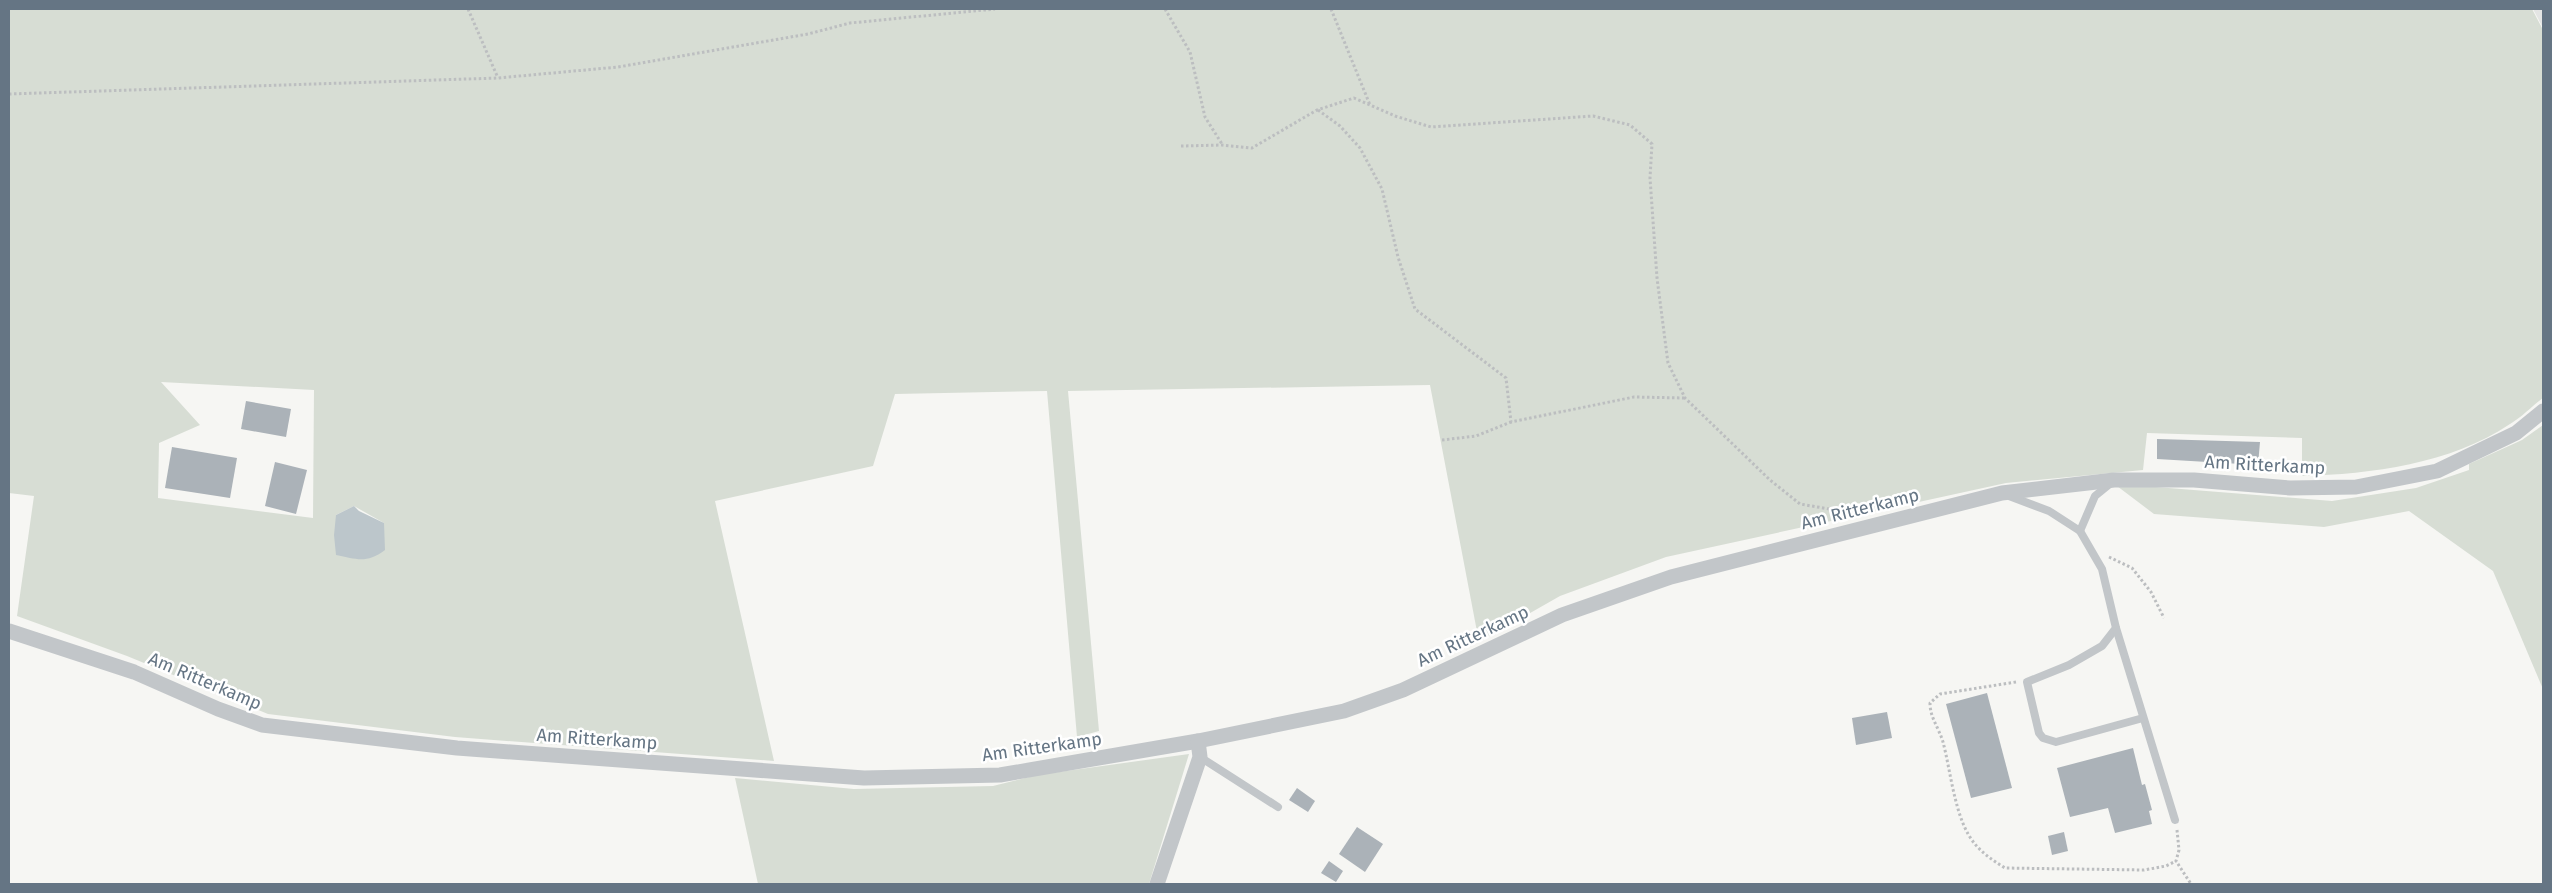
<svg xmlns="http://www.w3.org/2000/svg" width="2552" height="893" font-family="'Fira Sans',sans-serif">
	<rect width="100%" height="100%" fill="#f6f6f3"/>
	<path fill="#e4e5e4" d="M 2533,9 L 2543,9 L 2543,28 Z"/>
	<g fill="#d7ddd4" fill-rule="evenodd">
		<path d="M 9,9 L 2532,9 L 2543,30 L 2543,398 C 2532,406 2522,417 2510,424 C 2450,464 2372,474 2302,476 L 2302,438 L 2147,433 L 2143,470 L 2006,483 L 1666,557 L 1560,596 L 1479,642 L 1430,385 L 1068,391 L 1099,731 L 1077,737 L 1047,391 L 895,394 L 873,466 L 715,501 L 774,761 L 455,737 L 268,714 L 127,656 L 17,616 L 34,496 L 9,493 ZM 161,382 L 314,390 L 313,518 L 158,498 L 159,443 L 200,425 ZM 354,506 L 384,523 L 336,515 Z"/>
		<path d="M 2543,425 L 2543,689 L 2493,571 L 2409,511 L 2324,527 L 2154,514 L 2117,486 L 2156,487 L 2332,501 L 2416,488 L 2469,470 L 2469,464 L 2522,440 Z"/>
		<path d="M 1189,754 L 1149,884 L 758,884 L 735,778 L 854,789 L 993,786 L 1037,775 Z"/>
	</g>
	<path fill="#bcc6cb" d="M 354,506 L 359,511 L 384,523 L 385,550 C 366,564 357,559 336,555 L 334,535 L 336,515 Z"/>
	<g fill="#abb2b8">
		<path d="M 246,401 L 291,409 L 286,437 L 241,429 Z"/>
		<path d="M 2157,439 L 2260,442 L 2258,465 L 2157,459 Z"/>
		<path d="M 172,447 L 237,458 L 230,498 L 165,488 Z"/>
		<path d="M 275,462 L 307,470 L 296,514 L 265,506 Z"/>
		<path d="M 1987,693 L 2012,788 L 1971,798 L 1946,704 Z"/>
		<path d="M 1887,712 L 1892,738 L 1856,745 L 1852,718 Z"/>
		<path d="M 2133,748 L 2142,785 L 2145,784 L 2152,810 L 2149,811 L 2152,824 L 2115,833 L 2108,808 L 2070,817 L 2057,768 Z"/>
		<path d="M 1297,788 L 1315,801 L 1308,812 L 1289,800 Z"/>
		<path d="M 1357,827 L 1383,844 L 1365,872 L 1339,854 Z"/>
		<path d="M 2064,832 L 2068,851 L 2052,855 L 2048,836 Z"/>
		<path d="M 1329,861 L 1343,871 L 1336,882 L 1321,873 Z"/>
	</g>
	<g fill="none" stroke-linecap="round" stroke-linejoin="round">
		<g stroke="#bcbec0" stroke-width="3" stroke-dasharray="2.5 2.5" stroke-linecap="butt">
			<path d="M 468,9 L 498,78"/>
			<path d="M 1165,9 L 1190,52 L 1205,117 L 1222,144"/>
			<path d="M 1331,9 L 1370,105"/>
			<path d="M 9,94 L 498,78 L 618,67 L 808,34 L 850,23 L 995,9"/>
			<path d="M 1318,110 L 1340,126 L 1360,148 L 1382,189 L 1398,257 L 1415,309 L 1506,378 L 1511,422 L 1634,397 L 1685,398"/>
			<path d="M 1181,146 L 1222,145 L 1252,148 L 1317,110 L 1354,98 L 1395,116 L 1431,127 L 1593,116 L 1630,125 L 1652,144 L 1650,178 L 1657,278 L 1668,363 L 1685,398 L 1770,480 L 1800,504 L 1835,510 L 1844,517"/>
			<path d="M 1442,440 L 1476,436 L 1511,422"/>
			<path d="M 2109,557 L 2132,568 L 2151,592 L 2164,618"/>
			<path d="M 2016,682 L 1940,694 L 1930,703 C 1930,718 1939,728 1943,742 C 1951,772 1955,821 1975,844 C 1983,854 1994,861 2005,868 L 2144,870 L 2166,866 L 2176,861"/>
			<path d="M 2177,830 L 2179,850 L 2176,861 L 2191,884"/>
		</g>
		<g stroke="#c2c6c9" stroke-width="8">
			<path d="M 2009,496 L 2049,511 L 2080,531 L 2095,496 L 2111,483"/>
			<path d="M 2080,531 L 2102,569 L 2116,628 L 2102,646 L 2069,665 L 2027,682 L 2039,733 L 2043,738 L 2056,742 L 2143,718"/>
			<path d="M 2116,628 L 2175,820"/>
			<path d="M 1200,757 L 1278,807"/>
		</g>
		<g stroke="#c2c6c9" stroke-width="15">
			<path d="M 9,631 L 134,672 L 218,709 L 262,725 L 457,748 L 864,778 L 1000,775 L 1198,741 L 1344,711 L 1403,690 L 1562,615 L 1671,577 L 2002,493 L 2114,480 L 2194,480 L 2290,488 L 2356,487 L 2437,471 L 2516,433 L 2543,411"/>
			<path d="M 1157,884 L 1200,757 L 1198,741"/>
		</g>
	</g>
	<g text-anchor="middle" stroke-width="5" stroke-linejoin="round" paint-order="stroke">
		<g font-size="18" fill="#657584" stroke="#fff">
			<text transform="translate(2265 465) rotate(3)" y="6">Am Ritterkamp</text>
			<text transform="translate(1860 509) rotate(-14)" y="6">Am Ritterkamp</text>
			<text transform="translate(1473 636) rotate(-25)" y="6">Am Ritterkamp</text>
			<text transform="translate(205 681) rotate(23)" y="6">Am Ritterkamp</text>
			<text transform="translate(597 739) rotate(4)" y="6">Am Ritterkamp</text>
			<text transform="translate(1042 747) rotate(-8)" y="6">Am Ritterkamp</text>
		</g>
	</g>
	<rect width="2552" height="893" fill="none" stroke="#657584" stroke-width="20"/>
</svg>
